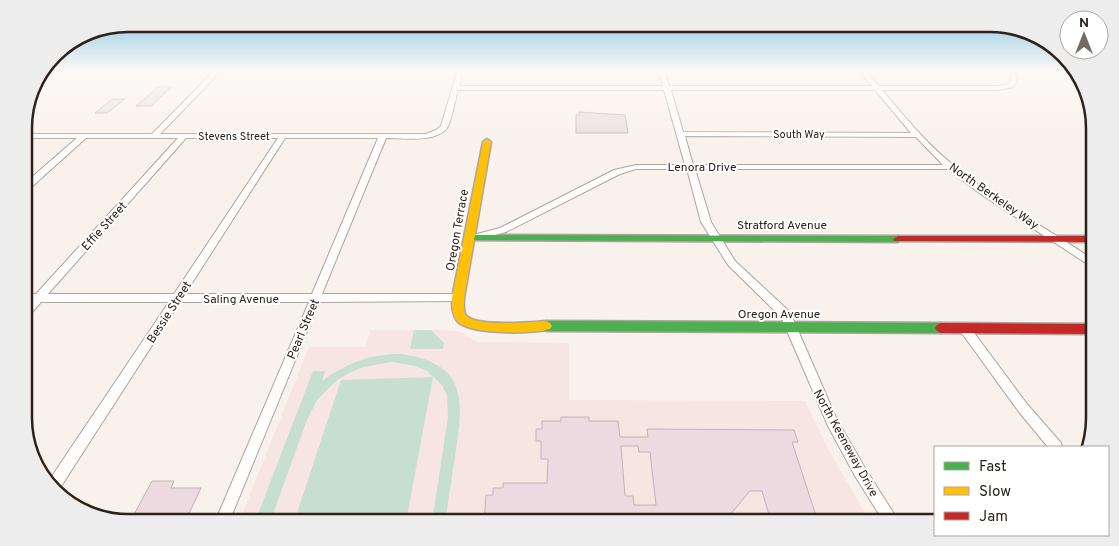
<svg xmlns="http://www.w3.org/2000/svg" width="1119" height="546" font-family="Overpass,sans-serif">
	<rect width="100%" height="100%" fill="#f9f1ec"/>
	<path fill="#f7e5e2" d="M 371,330 L 442,330 L 458,331 L 478,342 L 569,343 L 569,400 L 805,401 L 828,449 L 870,522 L 239,522 L 309,347 L 365,347 Z"/>
	<g fill="#c6dfce">
		<path d="M 414,330 L 431,330 L 444,343 L 443,349 L 410,349 Z"/>
		<path d="M 401,354 C 465,363 464,397 456,450 C 452,474 449,498 445,522 L 432,522 L 448,417 L 447,395 L 442,385 L 427,371 L 416,366 L 392,362 L 363,367 L 349,373 L 336,381 L 317,400 L 307,420 L 270,522 L 255,522 L 313,371 L 325,371 L 322,381 C 347,363 370,354 401,354 Z"/>
		<path d="M 433,377 L 406,522 L 294,522 L 341,380 Z"/>
	</g>
	<g fill="#eddae0" stroke="#bfb4b5" fill-rule="evenodd">
		<path d="M 158,87 L 171,87 L 151,106 L 136,106 Z"/>
		<path d="M 112,99 L 125,99 L 107,113 L 95,113 Z"/>
		<path d="M 579,112 L 625,115 L 628,133 L 576,133 L 576,115 L 579,115 Z"/>
		<path d="M 561,417 L 589,417 L 589,421 L 618,421 L 620,437 L 648,437 L 647,429 L 794,430 L 798,442 L 792,442 L 818,522 L 771,522 L 762,491 L 750,491 L 724,522 L 484,522 L 486,495 L 493,495 L 493,488 L 503,488 L 503,483 L 547,483 L 548,459 L 541,459 L 541,441 L 536,441 L 536,429 L 542,429 L 542,421 L 561,421 ZM 621,446 L 638,446 L 639,452 L 650,452 L 656,505 L 634,505 L 633,496 L 625,496 Z"/>
		<path d="M 152,481 L 174,481 L 171,488 L 201,488 L 185,522 L 130,522 Z"/>
	</g>
	<g fill="none" stroke-linecap="round" stroke-linejoin="round">
		<defs>
			<g id="street">
				<path d="M 213,72 L 220,72 L 160,134 L 426,134 L 436,130 L 441,126 L 457,72 L 463,72 L 459,86 L 663,86 L 659,72 L 665,72 L 669,86 L 872,86 L 860,72 L 866,72 L 879,86 L 998,86 L 1009,84 L 1011,81 L 1011,74 L 1019,72 L 1016,75 L 1017,81 L 1013,87 L 998,90 L 882,90 C 904,116 926,143 953,165 C 996,202 1048,228 1095,261 L 1095,269 L 982,195 L 948,169 L 695,169 L 711,222 L 735,261 L 790,312 L 837,420 L 865,468 L 899,522 L 884,522 L 855,476 L 828,426 L 781,317 L 728,265 L 701,222 L 687,169 L 636,169 L 620,174 L 506,232 L 476,240 L 471,237 L 473,235 L 500,228 L 614,170 L 636,165 L 685,165 L 664,90 L 458,90 C 455,100 452,120 447,128 C 437,143 401,138 386,138 L 322,294 L 458,294 L 462,295 L 463,298 L 462,301 L 319,302 L 229,522 L 215,522 L 309,302 L 180,302 L 58,491 L 48,482 L 169,302 L 41,302 L 28,317 L 24,318 L 24,307 L 29,302 L 24,302 L 24,294 L 36,294 L 178,138 L 86,138 L 27,191 L 24,192 L 24,184 L 77,138 L 24,138 L 24,134 L 152,134 ZM 671,90 L 875,90 L 911,133 L 683,132 ZM 685,136 L 916,137 L 943,165 L 693,165 ZM 186,138 L 278,138 L 174,294 L 48,294 ZM 285,138 L 378,138 L 312,294 L 185,294 Z"/>
				<path d="M 965,325 L 969,326 L 1027,404 L 1061,443 L 1062,447 L 1048,447 L 1019,412 L 961,332 L 959,329 L 961,326 Z"/>
			</g>
			<g id="fast">
				<path d="M 470,235 L 898,236 L 903,239 L 898,242 L 466,240 L 465,238 L 466,236 Z"/>
				<path d="M 546,321 L 941,323 L 945,325 L 947,328 L 945,331 L 941,333 L 546,331 L 542,329 L 540,326 L 542,323 Z"/>
			</g>
			<path id="slow" d="M 487,139 L 491,142 L 464,298 C 464,303 463,309 465,314 C 473,328 531,322 546,321 L 550,323 L 552,326 L 550,329 C 533,334 469,335 457,321 C 452,314 452,306 452,298 L 483,142 Z"/>
			<g id="jam">
				<path d="M 898,236 L 1095,236 L 1095,242 L 894,241 L 893,239 Z"/>
				<path d="M 941,323 L 1095,324 L 1095,334 L 941,333 L 937,331 L 935,328 L 937,325 Z"/>
			</g>
		</defs>
		<use href="#street" stroke="#aea59f" stroke-width="2"/>
		<use href="#fast" stroke="#aea59f" stroke-width="3"/>
		<use href="#slow" stroke="#aea59f" stroke-width="3"/>
		<use href="#jam" stroke="#aea59f" stroke-width="3"/>
		<use href="#street" fill="#fefdfc" fill-rule="evenodd"/>
		<use href="#fast" fill="#4caf50" fill-rule="evenodd"/>
		<use href="#slow" fill="#ffc107" fill-rule="evenodd"/>
		<use href="#jam" fill="#c62828" fill-rule="evenodd"/>
	</g>
	<linearGradient id="sky" x2="0" y2="1"><stop stop-color="#7abee0"/><stop offset="0.48" stop-color="#fcf9f6"/><stop offset="1" stop-color="#fcf9f6" stop-opacity="0"/></linearGradient>
	<rect width="1119" height="149" fill="url(#sky)"/>
	<g text-anchor="middle" stroke-width="4" stroke-linejoin="round" paint-order="stroke">
		<g font-size="11" fill="#2e2119" stroke="#fff">
			<text x="799" y="138">South Way</text>
			<text x="234" y="140">Stevens Street</text>
		</g>
		<g font-size="12" fill="#2e2119" stroke="#fff">
			<text x="702" y="171">Lenora Drive</text>
			<text transform="translate(994 196) rotate(35)" y="4">North Berkeley Way</text>
			<text x="782" y="229">Stratford Avenue</text>
			<text transform="translate(104 226) rotate(-48)" y="4">Effie Street</text>
			<text transform="translate(457 230) rotate(-80)" y="4">Oregon Terrace</text>
			<text x="241" y="303">Saling Avenue</text>
			<text transform="translate(169 312) rotate(-57)" y="4">Bessie Street</text>
			<text x="779" y="318">Oregon Avenue</text>
			<text transform="translate(303 329) rotate(-67)" y="4">Pearl Street</text>
			<text transform="translate(846 443) rotate(61)" y="4">North Keeneway Drive</text>
		</g>
	</g>
	<path d="M0 0H1119V546H0ZM128 32H990A96 96 0 0 1 1086 128V418A96 96 0 0 1 990 514H128A96 96 0 0 1 32 418V128A96 96 0 0 1 128 32Z" fill="#eeeded" fill-rule="evenodd"/>
	<path fill="none" stroke="#2e2119" stroke-width="2.5" d="M128 32H990A96 96 0 0 1 1086 128V418A96 96 0 0 1 990 514H128A96 96 0 0 1 32 418V128A96 96 0 0 1 128 32Z"/>
	<rect x="934" y="446" width="175" height="90" fill="#ffffff" stroke="#aba6a3"/>
	<rect x="944" y="462" width="25" height="8" fill="#4caf50" stroke="#aba6a3"/>
	<text x="979" y="471" font-size="15" fill="#2e2119">Fast</text>
	<rect x="944" y="487" width="25" height="8" fill="#ffc107" stroke="#aba6a3"/>
	<text x="979" y="496" font-size="15" fill="#2e2119">Slow</text>
	<rect x="944" y="512" width="25" height="8" fill="#c62828" stroke="#aba6a3"/>
	<text x="979" y="521" font-size="15" fill="#2e2119">Jam</text>
	<g transform="translate(1084 35)"><circle r="24" fill="#ffffff" stroke="#aba6a3"/>
	<path d="M0-4L9 19L0 12L-9 19Z" fill="#756a63"/>
	<text y="-8" font-size="14" font-weight="bold" text-anchor="middle" fill="#2e2119">N</text>
	</g>
</svg>
